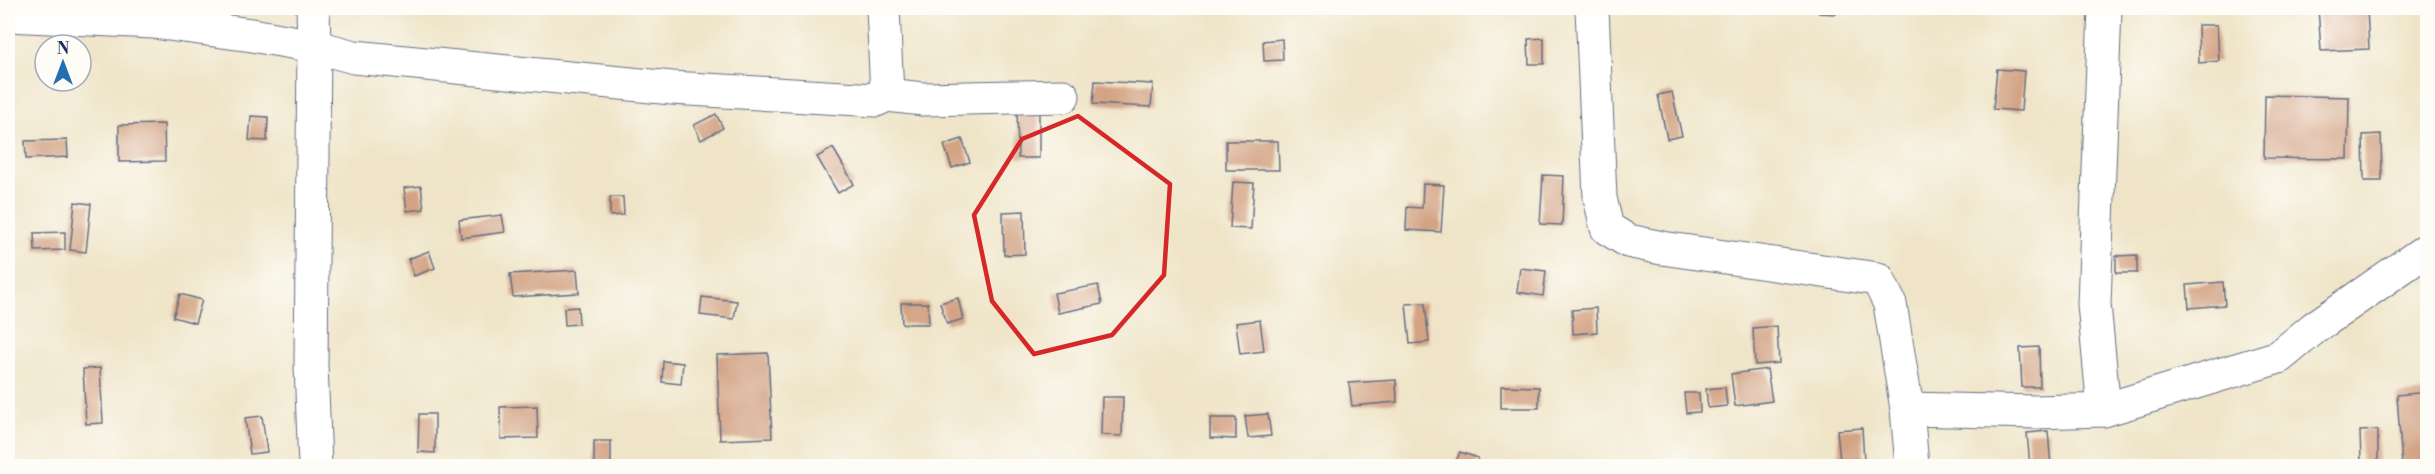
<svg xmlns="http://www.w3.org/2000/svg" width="2435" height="474" font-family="'Libre Bodoni',serif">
	<rect width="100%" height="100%" fill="#fdfcf7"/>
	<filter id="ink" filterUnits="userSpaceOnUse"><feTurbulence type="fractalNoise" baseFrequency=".0167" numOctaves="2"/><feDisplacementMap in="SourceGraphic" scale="12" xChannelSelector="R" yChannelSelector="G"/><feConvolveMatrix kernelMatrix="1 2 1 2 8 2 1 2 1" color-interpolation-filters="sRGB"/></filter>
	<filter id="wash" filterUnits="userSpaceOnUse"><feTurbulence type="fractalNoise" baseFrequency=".008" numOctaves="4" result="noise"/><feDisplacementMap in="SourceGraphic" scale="24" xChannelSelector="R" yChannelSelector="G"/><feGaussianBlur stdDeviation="1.35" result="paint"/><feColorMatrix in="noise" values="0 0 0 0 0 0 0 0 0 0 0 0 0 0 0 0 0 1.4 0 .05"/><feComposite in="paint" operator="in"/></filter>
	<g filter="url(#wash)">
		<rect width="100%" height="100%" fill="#efe4c7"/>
		<g id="blocks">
			<g fill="#d3a384">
				<path d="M 1820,8 L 1837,8 L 1836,14 L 1819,13 Z"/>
				<path d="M 2318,8 L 2367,8 L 2369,49 L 2321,51 Z"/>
				<path d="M 2198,25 L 2217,25 L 2219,61 L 2199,63 Z"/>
				<path d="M 1544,38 L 1544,64 L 1529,64 L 1528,39 Z"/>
				<path d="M 1282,39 L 1283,60 L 1264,61 L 1263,41 Z"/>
				<path d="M 1997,69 L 2024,71 L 2021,111 L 1993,109 Z"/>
				<path d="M 1095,81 L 1153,84 L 1151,107 L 1093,104 Z"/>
				<path d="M 1672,92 L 1682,136 L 1667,139 L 1658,95 Z"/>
				<path d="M 2265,95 L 2349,97 L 2348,159 L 2264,158 Z"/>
				<path d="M 1039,105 L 1039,158 L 1018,158 L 1017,106 Z"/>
				<path d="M 716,114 L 723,128 L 701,140 L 694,125 Z"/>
				<path d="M 251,116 L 268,117 L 267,141 L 249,140 Z"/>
				<path d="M 164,124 L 165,161 L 119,162 L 119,125 Z"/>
				<path d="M 2381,134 L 2382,181 L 2364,181 L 2363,135 Z"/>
				<path d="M 962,139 L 970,162 L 952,168 L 944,145 Z"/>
				<path d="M 67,140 L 68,157 L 26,159 L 25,141 Z"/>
				<path d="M 1226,141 L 1278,141 L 1279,170 L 1226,170 Z"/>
				<path d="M 833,148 L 854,184 L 838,193 L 817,157 Z"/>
				<path d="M 1543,175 L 1564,176 L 1562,225 L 1540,224 Z"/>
				<path d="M 1233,182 L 1254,183 L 1251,229 L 1230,228 Z"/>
				<path d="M 1423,184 L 1444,185 L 1441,232 L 1406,230 L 1407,207 L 1422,208 Z"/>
				<path d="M 421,186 L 424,209 L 407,211 L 404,188 Z"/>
				<path d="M 610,197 L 623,197 L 624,215 L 610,216 Z"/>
				<path d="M 75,202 L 91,204 L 86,252 L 70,250 Z"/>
				<path d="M 1024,211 L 1025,254 L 1004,255 L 1003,212 Z"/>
				<path d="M 502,215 L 505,232 L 461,238 L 459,220 Z"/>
				<path d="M 65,232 L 65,250 L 35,251 L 34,233 Z"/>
				<path d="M 429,251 L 435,268 L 414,276 L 408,259 Z"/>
				<path d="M 2137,255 L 2137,273 L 2116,273 L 2116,256 Z"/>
				<path d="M 1520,268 L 1546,271 L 1543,296 L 1517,292 Z"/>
				<path d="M 577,270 L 579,293 L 513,297 L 510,274 Z"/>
				<path d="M 2223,282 L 2225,305 L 2189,308 L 2187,285 Z"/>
				<path d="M 1098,285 L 1102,304 L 1058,313 L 1054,293 Z"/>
				<path d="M 180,294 L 202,300 L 195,323 L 173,317 Z"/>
				<path d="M 702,297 L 737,301 L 734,319 L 700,315 Z"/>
				<path d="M 958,298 L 963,319 L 947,324 L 940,303 Z"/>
				<path d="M 901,303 L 928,303 L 929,324 L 902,324 Z"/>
				<path d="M 1425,303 L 1429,342 L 1410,344 L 1406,304 Z"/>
				<path d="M 578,307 L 579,324 L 565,325 L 564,308 Z"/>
				<path d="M 1596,308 L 1597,332 L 1573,334 L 1572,310 Z"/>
				<path d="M 1260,320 L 1264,351 L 1240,354 L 1236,323 Z"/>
				<path d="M 1777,326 L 1779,363 L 1755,365 L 1753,328 Z"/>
				<path d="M 2039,347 L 2040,387 L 2022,387 L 2020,348 Z"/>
				<path d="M 768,353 L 772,438 L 720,440 L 717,355 Z"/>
				<path d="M 663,361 L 683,363 L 681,384 L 662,382 Z"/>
				<path d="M 100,368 L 103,423 L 86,424 L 83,369 Z"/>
				<path d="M 1767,369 L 1772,401 L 1735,406 L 1731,374 Z"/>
				<path d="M 1396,380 L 1397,402 L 1352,406 L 1349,383 Z"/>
				<path d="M 1501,386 L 1539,387 L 1539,408 L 1501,408 Z"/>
				<path d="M 1725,387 L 1727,406 L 1708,408 L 1706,389 Z"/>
				<path d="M 2428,392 L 2428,466 L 2402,466 L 2397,395 Z"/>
				<path d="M 1684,393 L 1699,393 L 1700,412 L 1686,413 Z"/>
				<path d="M 1102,397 L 1123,397 L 1122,436 L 1101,435 Z"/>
				<path d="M 537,406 L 538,438 L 501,439 L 500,407 Z"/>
				<path d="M 419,414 L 435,414 L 435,453 L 418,452 Z"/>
				<path d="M 1268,414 L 1271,436 L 1248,438 L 1245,416 Z"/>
				<path d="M 262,416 L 267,452 L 250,454 L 245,418 Z"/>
				<path d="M 1210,418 L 1236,418 L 1236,439 L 1210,438 Z"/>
				<path d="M 1862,428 L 1864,460 L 1840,461 L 1837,430 Z"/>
				<path d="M 2378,430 L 2378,461 L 2361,461 L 2360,431 Z"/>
				<path d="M 2048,431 L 2051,466 L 2030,466 L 2027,433 Z"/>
				<rect x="594" y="441" width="17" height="25"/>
				<path d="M 1460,452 L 1478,458 L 1475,466 L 1454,466 Z"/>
				<path d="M 768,463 L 769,466 L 752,466 L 752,464 Z"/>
			</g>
		</g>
	</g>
	<g filter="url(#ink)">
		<use href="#blocks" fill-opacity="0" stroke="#656e83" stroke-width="1.5"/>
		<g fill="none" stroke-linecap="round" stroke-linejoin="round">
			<defs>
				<g id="street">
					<path d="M 313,8 L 314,46 L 354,57 L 672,88 L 876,100 L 887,95 L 883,8"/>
					<path d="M 1592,8 L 1600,198 L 1607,228 L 1628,241 L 1662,248 L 1878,279 L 1890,304 L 1907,409 L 1912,466"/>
					<path d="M 8,15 L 153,22 L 252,35 L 314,46 L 311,365 L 315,466"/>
					<path d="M 887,95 L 923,99 L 1063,96"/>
					<path d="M 1907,409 L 2037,412 L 2104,410 L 2094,304 L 2105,8"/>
					<path d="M 2104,410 L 2279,357 L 2314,328 L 2428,249"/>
				</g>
			</defs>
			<use href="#street" stroke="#656e83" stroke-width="35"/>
			<use href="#street" stroke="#fff" stroke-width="33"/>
		</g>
	</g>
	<path fill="none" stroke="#d62828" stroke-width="4.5" stroke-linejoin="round" d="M 1078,116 L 1170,184 L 1164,275 L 1112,335 L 1034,354 L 992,301 L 974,215 L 1022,139 Z"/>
	<rect width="2435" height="474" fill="none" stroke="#fdfcf7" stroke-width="30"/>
	<g transform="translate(63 63)"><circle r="28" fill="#fdfcf7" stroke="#a3aaba" stroke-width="1.5"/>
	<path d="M0-4.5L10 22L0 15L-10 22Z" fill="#1f6fb2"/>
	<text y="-9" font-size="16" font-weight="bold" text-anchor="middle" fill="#1b2f5e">N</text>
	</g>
</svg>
